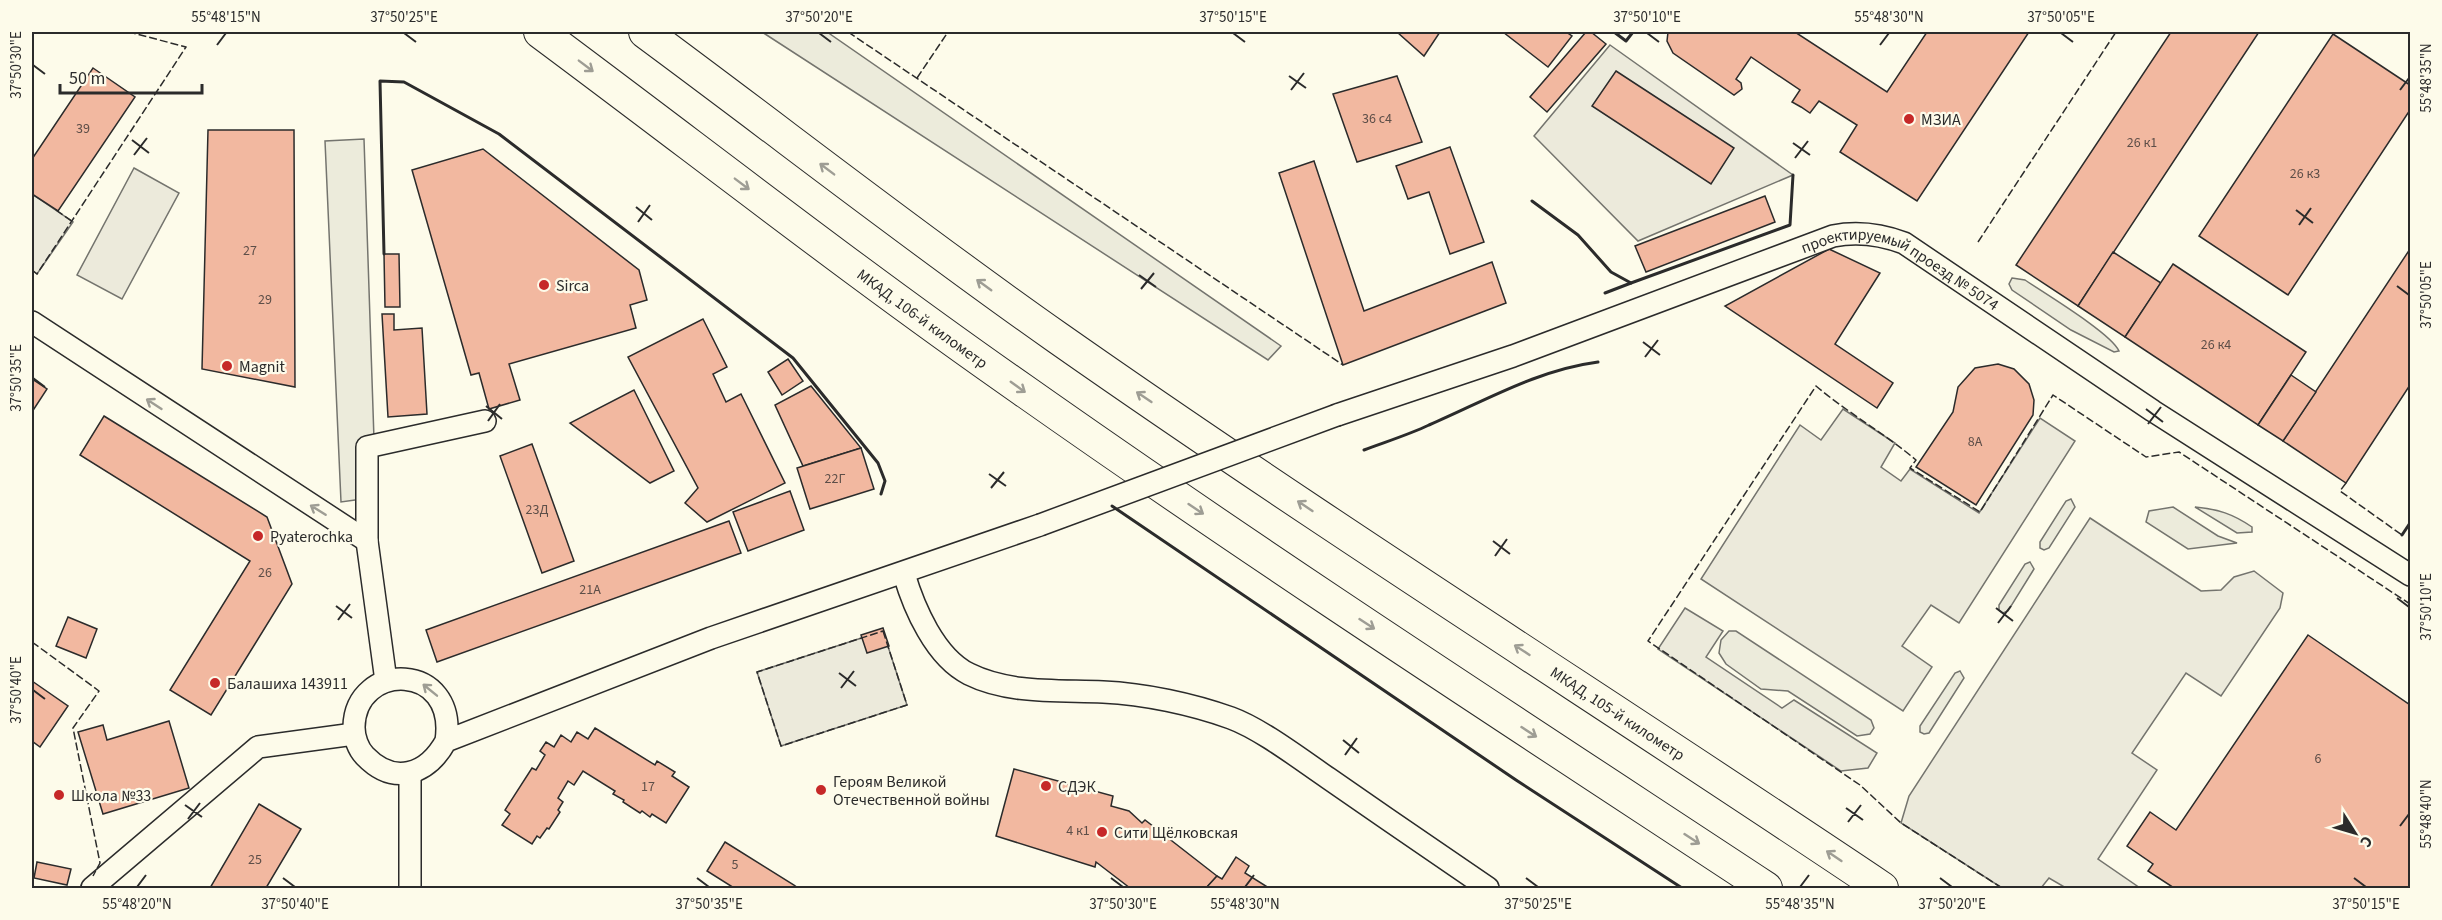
<svg xmlns="http://www.w3.org/2000/svg" width="2442" height="920" font-family="'Source Sans 3',sans-serif">
	<rect width="100%" height="100%" fill="#fdfbea"/>
	<g fill="#ecebdb" stroke="#74746e" stroke-width="1.5">
		<path d="M 762,32 L 827,32 L 1281,346 L 1268,360 Z"/>
		<path d="M 364,139 L 374,439 L 362,499 L 341,502 L 325,141 Z"/>
		<path d="M 2012,278 L 2025,280 C 2044,293 2111,333 2119,351 L 2114,352 L 2071,330 L 2012,290 L 2009,284 Z"/>
		<path d="M 2071,499 L 2075,507 L 2049,548 L 2044,550 L 2040,548 L 2040,542 L 2066,501 Z"/>
		<path d="M 2173,507 L 2218,536 L 2237,543 L 2188,549 L 2146,522 L 2149,511 Z"/>
		<path d="M 2195,507 C 2218,509 2233,514 2252,527 L 2252,532 L 2237,533 Z"/>
		<path d="M 2030,562 L 2034,569 L 2008,611 L 2003,613 L 1999,610 L 1999,605 L 2025,564 Z"/>
		<path d="M 1729,631 L 1736,631 L 1871,720 L 1874,728 L 1870,734 L 1857,736 L 1788,691 L 1761,689 L 1726,664 L 1719,653 L 1721,640 Z"/>
		<path d="M 1960,671 L 1964,678 L 1929,733 L 1924,734 L 1920,732 L 1920,726 L 1955,673 Z"/>
	</g>
	<g fill="#eceadb" stroke="#74746e" stroke-width="1.5">
		<path d="M 1610,45 L 1793,175 L 1638,241 L 1534,136 Z"/>
		<path d="M 134,168 L 179,193 L 122,299 L 77,275 Z"/>
		<path d="M 32,194 L 73,222 L 37,274 L 32,270 Z"/>
		<path d="M 1843,409 L 1895,443 L 1881,467 L 1901,481 L 1910,469 L 1979,513 L 2040,418 L 2075,441 L 1959,623 L 1931,605 L 1902,646 L 1932,667 L 1903,711 L 1701,579 L 1800,425 L 1821,440 Z"/>
		<path d="M 2090,518 L 2201,591 L 2221,590 L 2234,577 L 2254,571 L 2283,593 L 2280,608 L 2221,696 L 2186,673 L 2132,753 L 2157,770 L 2098,859 L 2140,888 L 2066,888 L 2049,878 L 2041,888 L 2002,888 L 1901,823 L 1909,796 Z"/>
		<path d="M 1685,608 L 1723,631 L 1706,657 L 1782,708 L 1794,700 L 1877,753 L 1868,768 L 1841,771 L 1658,649 Z"/>
		<path d="M 883,631 L 907,705 L 781,746 L 757,672 Z"/>
	</g>
	<g fill="#f2b8a0" stroke="#2b2b2b" stroke-width="1.5">
		<path d="M 1397,32 L 1440,32 L 1424,56 Z"/>
		<path d="M 1503,32 L 1566,32 L 1572,36 L 1548,67 Z"/>
		<path d="M 1586,32 L 1591,32 L 1606,44 L 1547,112 L 1530,97 Z"/>
		<path d="M 1668,32 L 1795,32 L 1887,92 L 1927,32 L 2029,32 L 1917,201 L 1840,152 L 1857,125 L 1819,101 L 1810,113 L 1801,107 L 1792,102 L 1800,90 L 1751,57 L 1736,79 L 1741,83 L 1742,89 L 1734,95 L 1673,53 L 1667,41 Z"/>
		<path d="M 2171,32 L 2259,32 L 2078,306 L 2016,265 Z"/>
		<path d="M 2333,34 L 2410,85 L 2410,110 L 2288,295 L 2199,236 Z"/>
		<path d="M 93,68 L 135,97 L 58,211 L 32,194 L 32,159 Z"/>
		<path d="M 1616,71 L 1734,148 L 1711,184 L 1592,106 Z"/>
		<path d="M 1397,76 L 1422,142 L 1357,162 L 1333,94 Z"/>
		<path d="M 208,130 L 294,130 L 295,387 L 202,369 Z"/>
		<path d="M 1450,147 L 1484,242 L 1450,254 L 1429,192 L 1408,199 L 1396,166 Z"/>
		<path d="M 483,149 L 639,270 L 647,300 L 630,305 L 636,328 L 509,364 L 520,400 L 489,409 L 479,373 L 471,375 L 412,170 Z"/>
		<path d="M 1314,161 L 1364,311 L 1492,262 L 1506,303 L 1343,365 L 1279,173 Z"/>
		<path d="M 1765,196 L 1775,222 L 1646,272 L 1635,246 Z"/>
		<path d="M 1829,249 L 1880,273 L 1835,344 L 1893,383 L 1877,408 L 1725,306 Z"/>
		<path d="M 2410,249 L 2410,385 L 2346,483 L 2283,441 Z"/>
		<path d="M 2113,252 L 2161,283 L 2125,337 L 2078,306 Z"/>
		<path d="M 384,254 L 399,254 L 400,307 L 385,307 Z"/>
		<path d="M 2173,264 L 2306,352 L 2258,425 L 2125,337 Z"/>
		<path d="M 382,314 L 394,314 L 394,330 L 422,328 L 427,414 L 388,417 Z"/>
		<path d="M 703,319 L 727,367 L 713,374 L 726,402 L 741,394 L 785,483 L 707,522 L 685,503 L 698,488 L 628,357 Z"/>
		<path d="M 788,359 L 803,381 L 782,395 L 768,372 Z"/>
		<path d="M 1998,364 L 2014,369 L 2029,384 L 2034,400 L 2033,415 L 1976,505 L 1916,467 L 1953,412 L 1958,387 L 1975,368 Z"/>
		<path d="M 2291,375 L 2316,392 L 2283,441 L 2258,425 Z"/>
		<path d="M 32,379 L 47,389 L 32,412 Z"/>
		<path d="M 811,386 L 861,448 L 803,466 L 775,405 Z"/>
		<path d="M 634,390 L 674,471 L 650,483 L 570,423 Z"/>
		<path d="M 104,416 L 267,517 L 292,584 L 211,715 L 170,690 L 250,561 L 80,455 Z"/>
		<path d="M 532,444 L 574,561 L 542,573 L 500,456 Z"/>
		<path d="M 861,448 L 874,489 L 810,509 L 797,468 Z"/>
		<path d="M 790,491 L 804,530 L 748,551 L 733,512 Z"/>
		<path d="M 729,521 L 741,553 L 437,662 L 426,630 Z"/>
		<path d="M 68,617 L 97,629 L 86,658 L 56,646 Z"/>
		<path d="M 883,628 L 889,646 L 867,653 L 861,635 Z"/>
		<path d="M 2308,635 L 2410,705 L 2410,888 L 2174,888 L 2148,871 L 2153,864 L 2127,846 L 2150,812 L 2176,830 Z"/>
		<path d="M 32,681 L 68,706 L 40,747 L 32,741 Z"/>
		<path d="M 169,721 L 189,788 L 103,814 L 78,732 L 103,725 L 107,740 Z"/>
		<path d="M 595,728 L 655,765 L 657,761 L 675,772 L 672,776 L 689,787 L 666,823 L 652,814 L 650,817 L 642,811 L 640,813 L 623,802 L 624,800 L 613,794 L 615,791 L 583,771 L 574,785 L 568,781 L 558,798 L 563,802 L 558,810 L 560,812 L 549,829 L 547,828 L 540,838 L 537,836 L 532,844 L 502,825 L 510,814 L 505,810 L 532,768 L 536,770 L 545,755 L 540,751 L 546,742 L 554,747 L 561,735 L 571,742 L 577,732 L 588,739 Z"/>
		<path d="M 1014,769 L 1113,796 L 1111,806 L 1129,811 L 1142,823 L 1145,820 L 1217,876 L 1206,888 L 1130,888 L 1096,862 L 1095,867 L 996,836 Z"/>
		<path d="M 259,804 L 301,829 L 266,888 L 210,888 Z"/>
		<path d="M 725,842 L 794,885 L 798,888 L 734,888 L 707,871 Z"/>
		<path d="M 1236,857 L 1249,866 L 1245,873 L 1269,888 L 1206,888 L 1217,876 L 1222,879 Z"/>
		<path d="M 37,862 L 71,869 L 67,885 L 34,878 Z"/>
	</g>
	<g fill="none" stroke-linecap="round" stroke-linejoin="round">
		<defs>
			<g id="minor">
				<path d="M 32,322 L 367,541"/>
				<path id="s1" d="M 1337,415 L 1513,356 L 1833,236 C 1858,231 1880,234 1904,243 L 2153,411 L 2410,575"/>
				<path d="M 904,574 C 914,608 935,657 969,674 C 1009,694 1059,690 1103,692 C 1145,694 1192,704 1231,718 C 1261,729 1300,759 1328,778 C 1381,815 1435,852 1488,888"/>
				<path d="M 386,681 L 367,541 L 367,447 L 485,421"/>
				<path d="M 446,741 C 458,661 355,661 354,727 C 354,737 358,749 365,756 C 394,786 427,775 446,741 L 711,638 L 1040,525"/>
				<path d="M 92,888 L 258,747 L 354,734"/>
				<path d="M 410,888 L 410,773"/>
			</g>
			<g id="highway">
				<path id="s2" d="M 540,32 C 700,151 858,275 1023,390 C 1267,562 1517,724 1766,888"/>
				<path id="s3" d="M 645,32 C 783,134 918,240 1058,338 C 1329,528 1608,704 1882,888"/>
			</g>
		</defs>
		<use href="#minor" stroke="#2b2b2b" stroke-width="24"/>
		<use href="#highway" stroke="#2b2b2b" stroke-width="34"/>
		<use href="#minor" stroke="#fdfbea" stroke-width="21"/>
		<use href="#highway" stroke="#fdfbea" stroke-width="32"/>
		<defs>
			<path id="minor-bridge" d="M 1040,525 L 1337,415"/>
		</defs>
		<use href="#minor-bridge" stroke="#2b2b2b" stroke-width="24" stroke-linecap="butt"/>
		<use href="#minor-bridge" stroke="#fdfbea" stroke-width="21"/>
		<g stroke="#2b2b2b" stroke-width="1.5" stroke-dasharray="8 3" stroke-linecap="butt">
			<path d="M 848,32 L 1343,365"/>
			<path d="M 917,78 L 948,32"/>
			<path d="M 56,210 L 73,222"/>
			<path d="M 1978,242 L 2116,32"/>
			<path d="M 32,270 L 37,274 L 186,47 L 129,32"/>
			<path d="M 2346,483 L 2340,491 L 2402,535"/>
			<path d="M 883,631 L 907,705 L 781,746 L 757,672 Z"/>
			<path d="M 32,642 L 99,691 L 73,728 L 100,863 L 93,876"/>
			<path d="M 2002,888 L 1901,823 L 1860,785 L 1648,641 L 1816,386 C 1848,413 1884,433 1916,460 L 1910,468 L 1980,512 L 2053,395 L 2146,457 L 2179,452 L 2410,604"/>
		</g>
		<g stroke="#2b2b2b" stroke-width="3">
			<path d="M 1614,32 L 1626,41 L 1633,32"/>
			<path d="M 1532,201 L 1578,235 L 1611,272 L 1631,283 L 1790,225 L 1793,175"/>
			<path d="M 384,254 L 380,81 L 404,82 L 499,134 L 793,358 L 878,463 L 885,481 L 881,494"/>
			<path d="M 1605,293 L 1631,283"/>
			<path d="M 1364,450 C 1385,442 1408,435 1429,425 C 1485,401 1537,370 1598,362"/>
			<path d="M 1112,506 L 1516,780 L 1682,888"/>
			<path d="M 2402,535 L 2410,523"/>
		</g>
	</g>
	<defs><path id="oneway-shaft" d="M-6 0H5M1.5-3L5.5 0L1.5 3" fill="none" stroke-width="1.6" stroke-linecap="round" stroke-linejoin="round" transform="scale(1.5)"/></defs>
	<g stroke="#9e9d94">
		<use href="#oneway-shaft" transform="translate(586 66) rotate(37)"/>
		<use href="#oneway-shaft" transform="translate(827 169) rotate(-143)"/>
		<use href="#oneway-shaft" transform="translate(742 184) rotate(37)"/>
		<use href="#oneway-shaft" transform="translate(984 285) rotate(-144)"/>
		<use href="#oneway-shaft" transform="translate(1018 387) rotate(36)"/>
		<use href="#oneway-shaft" transform="translate(1144 397) rotate(-146)"/>
		<use href="#oneway-shaft" transform="translate(154 404) rotate(-147)"/>
		<use href="#oneway-shaft" transform="translate(1305 506) rotate(-146)"/>
		<use href="#oneway-shaft" transform="translate(1196 509) rotate(34)"/>
		<use href="#oneway-shaft" transform="translate(318 510) rotate(-148)"/>
		<use href="#oneway-shaft" transform="translate(1367 624) rotate(33)"/>
		<use href="#oneway-shaft" transform="translate(1522 650) rotate(-147)"/>
		<use href="#oneway-shaft" transform="translate(430 690) rotate(-141)"/>
		<use href="#oneway-shaft" transform="translate(1529 732) rotate(33)"/>
		<use href="#oneway-shaft" transform="translate(1692 839) rotate(33)"/>
		<use href="#oneway-shaft" transform="translate(1834 856) rotate(-146)"/>
	</g>
	<path fill="none" stroke="#2b2b2b" stroke-width="2" d="M 404,33 L 416,42M 819,33 L 831,42M 1233,33 L 1245,42M 1647,33 L 1659,42M 2061,33 L 2073,42M 217,45 L 226,33M 1880,45 L 1889,33M 33,65 L 45,74M 1289,76 L 1306,88M 1291,90 L 1304,73M 2400,90 L 2409,78M 132,140 L 149,153M 1793,143 L 1810,155M 134,155 L 147,138M 1795,158 L 1808,141M 636,207 L 652,220M 2296,210 L 2313,223M 638,222 L 650,205M 2299,225 L 2311,208M 1139,275 L 1156,287M 2397,286 L 2409,295M 1141,289 L 1154,273M 1643,342 L 1660,355M 1645,357 L 1658,340M 33,378 L 45,387M 486,406 L 502,419M 2146,409 L 2163,422M 488,421 L 500,404M 2148,424 L 2161,407M 989,474 L 1006,486M 991,488 L 1004,472M 1493,541 L 1510,554M 1495,556 L 1507,539M 2397,598 L 2409,607M 336,606 L 352,618M 1996,608 L 2013,621M 338,620 L 350,604M 1998,623 L 2011,606M 839,673 L 856,686M 841,688 L 854,671M 33,690 L 45,699M 1343,740 L 1359,753M 1345,755 L 1357,738M 185,805 L 202,817M 1846,808 L 1863,820M 188,819 L 200,803M 1848,822 L 1861,805M 2400,826 L 2409,814M 283,878 L 295,887M 697,878 L 709,887M 1111,878 L 1123,887M 1526,878 L 1538,887M 1940,878 L 1952,887M 2354,878 L 2366,887M 137,887 L 146,875M 1245,887 L 1254,875M 1800,887 L 1809,875"/>
	<g fill="#c62828" stroke="#fdfbea" stroke-width="2">
		<circle cx="1909" cy="119" r="6"/>
		<circle cx="544" cy="285" r="6"/>
		<circle cx="227" cy="366" r="6"/>
		<circle cx="258" cy="536" r="6"/>
		<circle cx="215" cy="683" r="6"/>
		<circle cx="1046" cy="786" r="6"/>
		<circle cx="821" cy="790" r="6"/>
		<circle cx="59" cy="795" r="6"/>
		<circle cx="1102" cy="832" r="6"/>
	</g>
	<g text-anchor="middle" stroke-width="4.5" stroke-linejoin="round" paint-order="stroke">
		<g font-size="14" fill="#5d4e48">
			<text x="1377" y="123">36 с4</text>
			<text x="83" y="133">39</text>
			<text x="2142" y="147">26 к1</text>
			<text x="2305" y="178">26 к3</text>
			<text x="250" y="255">27</text>
			<text x="265" y="304">29</text>
			<text x="2216" y="349">26 к4</text>
			<text x="1975" y="446">8А</text>
			<text x="835" y="483">22Г</text>
			<text x="537" y="514">23Д</text>
			<text x="265" y="577">26</text>
			<text x="590" y="594">21A</text>
			<text x="2318" y="763">6</text>
			<text x="648" y="791">17</text>
			<text x="1078" y="835">4 к1</text>
			<text x="255" y="864">25</text>
			<text x="735" y="869">5</text>
		</g>
		<g font-size="16" fill="#2b2b2b" stroke="#fdfbea" text-anchor="start">
			<text x="1921" y="125">МЗИА</text>
			<text x="556" y="291">Sirca</text>
			<text x="239" y="372">Magnit</text>
			<text x="270" y="542">Pyaterochka</text>
			<text x="227" y="689">Балашиха 143911</text>
			<text x="833" y="787">Героям Великой<tspan x="833" dy="18">Отечественной войны</tspan></text>
			<text x="1058" y="792">СДЭК</text>
			<text x="71" y="801">Школа №33</text>
			<text x="1114" y="838">Сити Щёлковская</text>
		</g>
		<g font-size="16" fill="#2b2b2b" stroke="#fdfbea">
			<text dy="6" stroke="none"><textPath href="#s1" startOffset="603">проектируемый проезд № 5074</textPath></text>
			<text dy="6" stroke="none"><textPath href="#s2" startOffset="478">МКАД, 106-й километр</textPath></text>
			<text dy="6" stroke="none"><textPath href="#s3" startOffset="1188">МКАД, 105-й километр</textPath></text>
		</g>
	</g>
	<rect width="2442" height="920" fill="none" stroke="#fdfbea" stroke-width="66"/>
	<g transform="translate(2355 833) rotate(127)" stroke="#fdfbea" stroke-width="4.5" paint-order="stroke">
	<path d="M0-4.5L10 22L0 15L-10 22Z" fill="#2b2b2b"/>
	<text y="-9" font-size="16" font-weight="bold" text-anchor="middle" fill="#2b2b2b">С</text>
	</g>
	<path d="M60 84v9h142v-9" fill="none" stroke="#2b2b2b" stroke-width="3"/>
	<text x="69" y="84" font-size="18" fill="#2b2b2b" stroke="#fdfbea" stroke-width="4.5" paint-order="stroke">50 m</text>
	<rect x="33" y="33" width="2376" height="854" fill="none" stroke="#2b2b2b" stroke-width="2"/>
	<g font-size="15" text-anchor="middle" fill="#2b2b2b">
		<text x="226" y="22">55°48'15"N</text>
		<text x="404" y="22">37°50'25"E</text>
		<text x="819" y="22">37°50'20"E</text>
		<text x="1233" y="22">37°50'15"E</text>
		<text x="1647" y="22">37°50'10"E</text>
		<text x="1889" y="22">55°48'30"N</text>
		<text x="2061" y="22">37°50'05"E</text>
		<text transform="translate(16 65) rotate(-90)" y="5">37°50'30"E</text>
		<text transform="translate(2426 78) rotate(-90)" y="5">55°48'35"N</text>
		<text transform="translate(2426 295) rotate(-90)" y="5">37°50'05"E</text>
		<text transform="translate(16 378) rotate(-90)" y="5">37°50'35"E</text>
		<text transform="translate(2426 607) rotate(-90)" y="5">37°50'10"E</text>
		<text transform="translate(16 690) rotate(-90)" y="5">37°50'40"E</text>
		<text transform="translate(2426 814) rotate(-90)" y="5">55°48'40"N</text>
		<text x="137" y="909">55°48'20"N</text>
		<text x="295" y="909">37°50'40"E</text>
		<text x="709" y="909">37°50'35"E</text>
		<text x="1123" y="909">37°50'30"E</text>
		<text x="1245" y="909">55°48'30"N</text>
		<text x="1538" y="909">37°50'25"E</text>
		<text x="1800" y="909">55°48'35"N</text>
		<text x="1952" y="909">37°50'20"E</text>
		<text x="2366" y="909">37°50'15"E</text>
	</g>
</svg>
